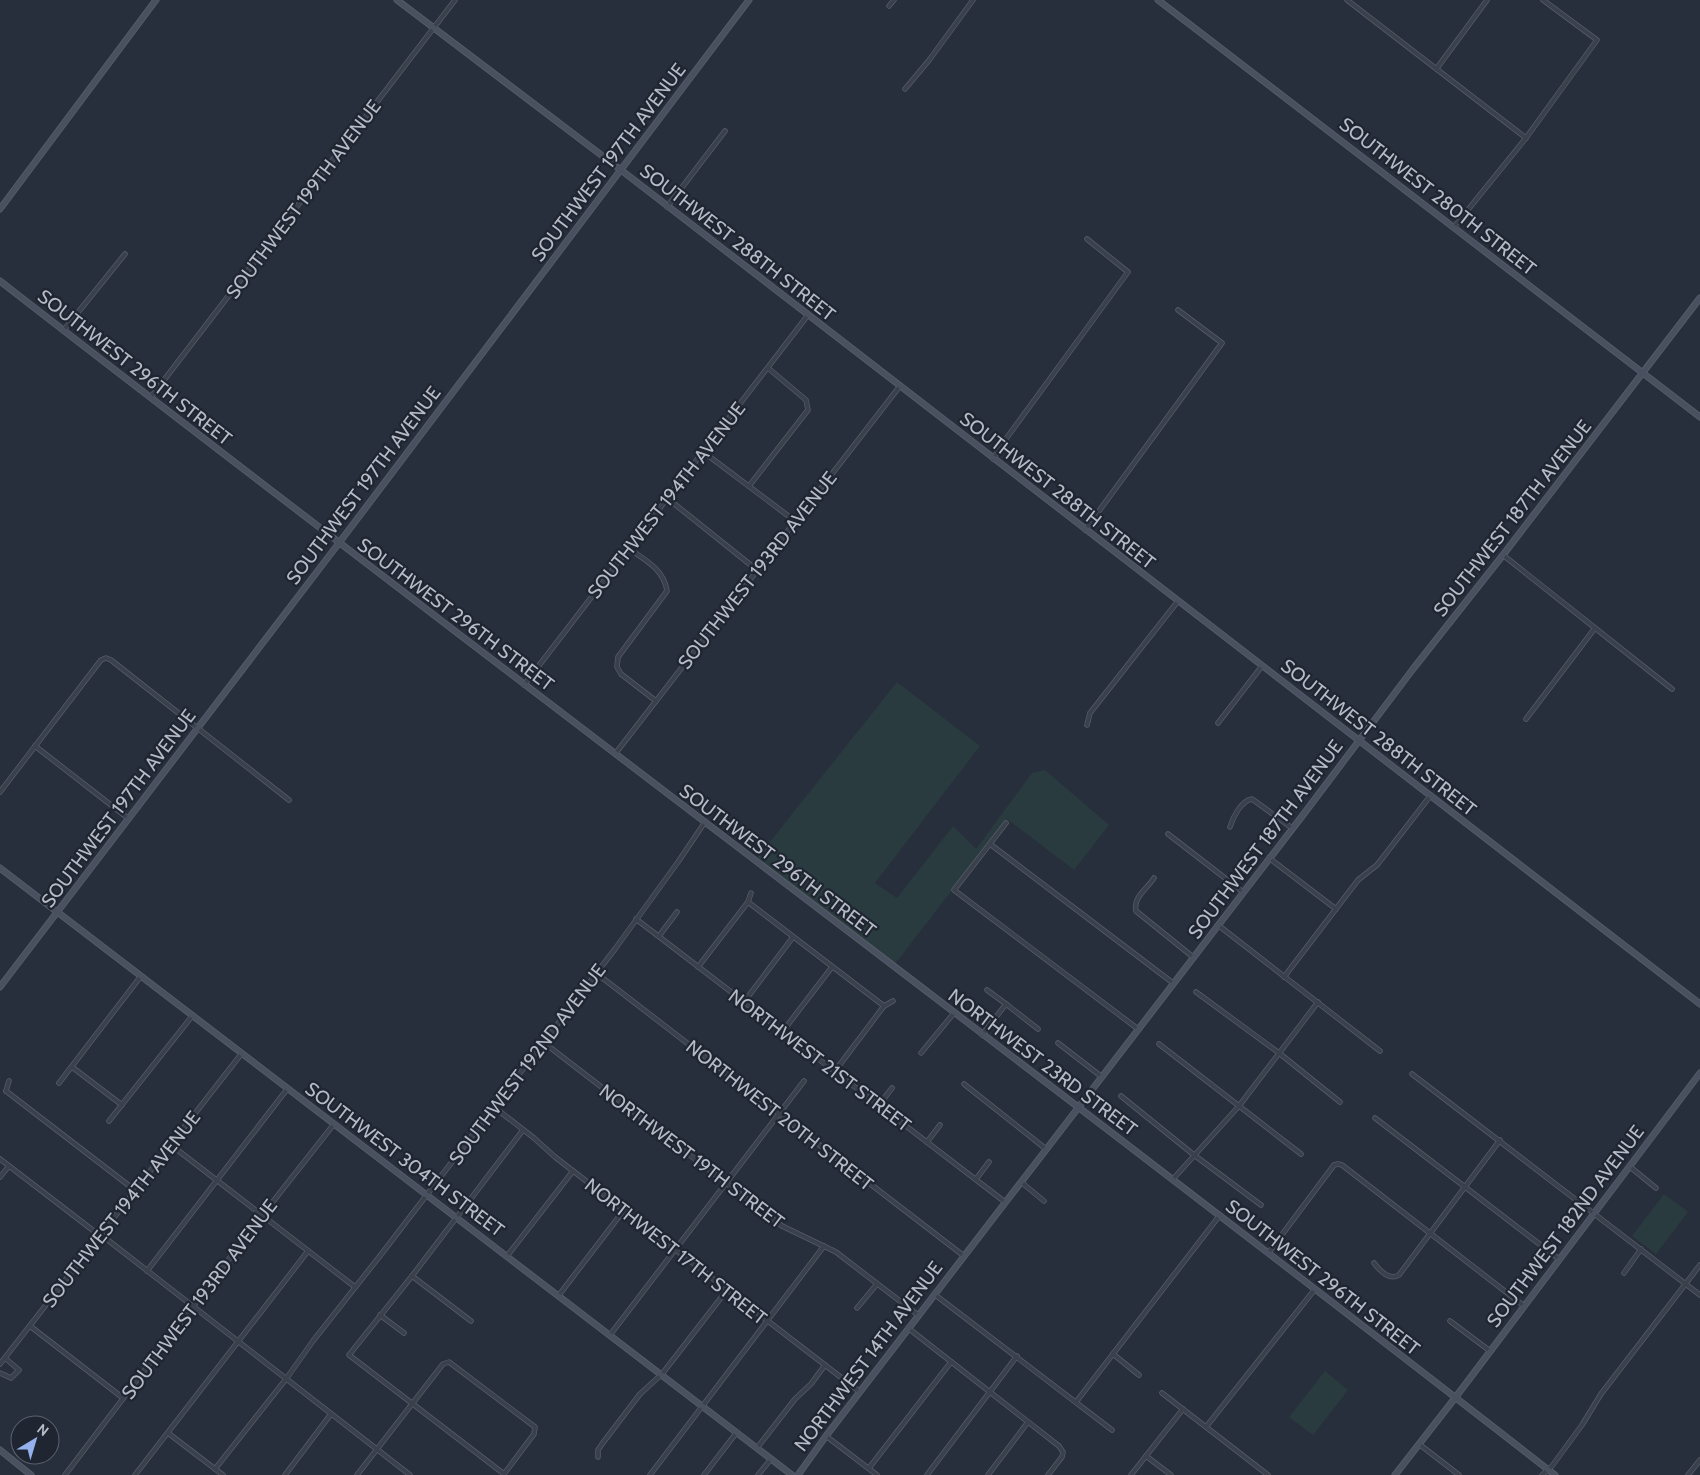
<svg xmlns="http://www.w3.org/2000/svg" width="1700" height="1475" font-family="Cabin,sans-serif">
	<rect width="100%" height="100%" fill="#272e3c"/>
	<g fill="#293b3e">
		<path d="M 897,682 L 980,746 L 875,883 L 897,898 L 953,826 L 976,849 L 1032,773 L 1045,770 L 1109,825 L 1074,870 L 1007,819 L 895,964 L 757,858 Z"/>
		<path d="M 1664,1194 L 1688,1212 L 1656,1254 L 1632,1236 Z"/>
		<path d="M 1325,1371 L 1348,1390 L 1313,1435 L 1289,1417 Z"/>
	</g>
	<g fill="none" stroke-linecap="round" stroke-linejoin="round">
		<defs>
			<g id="street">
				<path d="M 1347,0 L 1526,138"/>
				<path d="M 889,6 L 894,0"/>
				<path d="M 1437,68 L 1487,0"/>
				<path d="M 905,89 L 930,59 L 973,0"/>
				<path d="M 667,207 L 725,131"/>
				<path d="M 1454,227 L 1526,138 L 1597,40 L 1543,0"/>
				<path d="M 63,331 L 125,254"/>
				<path d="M 151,397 L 455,0"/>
				<path d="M 702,451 L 795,521"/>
				<path d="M 993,459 L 1000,447 L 1128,272 L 1087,239"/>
				<path d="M 749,486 L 808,410 L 806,400 L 768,368"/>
				<path d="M 667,498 L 757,570"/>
				<path d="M 1085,530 L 1222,343 L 1178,310"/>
				<path d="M 628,548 C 645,560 664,569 667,591 L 618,657 L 617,667 L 621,674 L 656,701"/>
				<path d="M 1503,555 L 1672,689"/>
				<path d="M 524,685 L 808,315"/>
				<path d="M 1526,719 L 1595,628"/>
				<path d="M 1218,723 L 1262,666"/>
				<path d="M 1087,725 L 1090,713 L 1178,601"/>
				<path d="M 35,746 L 129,819"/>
				<path d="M 615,754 L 900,386"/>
				<path d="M 0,792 L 101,660 L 106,658 L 111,660 L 289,800"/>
				<path d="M 1006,823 L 954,890 L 1138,1029"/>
				<path d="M 1230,827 C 1233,817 1241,801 1252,799 L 1292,828"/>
				<path d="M 1168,834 L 1243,892"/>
				<path d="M 990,844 L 1173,983"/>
				<path d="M 1269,858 L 1336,909"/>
				<path d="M 1154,878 C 1147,889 1133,897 1136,911 L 1193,957"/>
				<path d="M 748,902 L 884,1006"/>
				<path d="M 636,919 L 1005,1202"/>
				<path d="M 1218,925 L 1380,1051"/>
				<path d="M 659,936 L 677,912"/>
				<path d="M 698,967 L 748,902 L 751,893"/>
				<path d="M 596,973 L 964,1256"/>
				<path d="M 1284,977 L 1358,880 L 1377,865 L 1431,795"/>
				<path d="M 987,990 L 1006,1004"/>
				<path d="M 1196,992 L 1279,1053 L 1340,1102"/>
				<path d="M 744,1002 L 793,937"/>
				<path d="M 783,1031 L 832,967"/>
				<path d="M 982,1035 L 1006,1004 L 1038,1029"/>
				<path d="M 543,1042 L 782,1226 L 836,1252 L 918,1315"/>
				<path d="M 1058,1043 L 1102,1077"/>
				<path d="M 1159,1044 L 1301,1154"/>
				<path d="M 921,1053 L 954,1013"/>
				<path d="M 72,1067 L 122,1105"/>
				<path d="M 835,1071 L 884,1006 L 893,1001"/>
				<path d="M 1412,1074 L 1700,1295"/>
				<path d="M 59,1083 L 141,976"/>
				<path d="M 964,1084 L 1046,1149"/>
				<path d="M 6,1091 L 136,1191"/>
				<path d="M 6,1091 L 9,1081"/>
				<path d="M 1121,1096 L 1194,1155 L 1261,1205"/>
				<path d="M 879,1105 L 892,1088"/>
				<path d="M 494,1107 L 534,1138 L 555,1157 L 860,1392"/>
				<path d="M 1375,1118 L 1559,1259"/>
				<path d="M 109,1121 L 193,1015"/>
				<path d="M 927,1142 L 940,1125"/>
				<path d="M 171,1145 L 355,1287"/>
				<path d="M 0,1159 L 99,1235"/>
				<path d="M 1629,1166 L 1656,1188"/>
				<path d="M 0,1177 L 9,1166"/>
				<path d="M 976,1179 L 989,1162"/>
				<path d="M 1173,1179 L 1239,1106 L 1318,1002"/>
				<path d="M 1021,1182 L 1044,1201"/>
				<path d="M 100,1234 L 410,1475"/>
				<path d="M 1269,1252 L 1334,1165 L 1338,1164 L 1342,1165 L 1524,1306"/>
				<path d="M 507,1256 L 573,1171"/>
				<path d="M 1374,1263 C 1380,1271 1389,1281 1399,1275 L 1500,1140"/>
				<path d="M 147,1271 L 288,1088"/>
				<path d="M 1624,1273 L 1641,1249"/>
				<path d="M 412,1276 L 471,1321"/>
				<path d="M 934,1294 L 1112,1430"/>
				<path d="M 559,1295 L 624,1210"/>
				<path d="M 857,1308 L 877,1284"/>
				<path d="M 380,1315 L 404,1333"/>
				<path d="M 1450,1321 L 1490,1351"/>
				<path d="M 30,1326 L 123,1398"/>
				<path d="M 908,1328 L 1059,1446 L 1063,1452 L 1062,1457 L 1048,1475"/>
				<path d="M 610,1335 L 804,1081"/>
				<path d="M 1113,1354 L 1139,1375"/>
				<path d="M 0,1364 L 242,1053"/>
				<path d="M 0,1373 L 11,1378 L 19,1370 L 5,1358"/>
				<path d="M 1162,1393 L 1268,1475"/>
				<path d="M 1076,1402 L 1220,1215"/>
				<path d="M 1206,1427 L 1315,1289"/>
				<path d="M 168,1433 L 223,1475"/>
				<path d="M 826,1436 L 877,1475"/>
				<path d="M 1419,1444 L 1459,1475"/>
				<path d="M 757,1448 L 795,1399 L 811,1384 L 825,1365"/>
				<path d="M 1146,1456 L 1171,1475"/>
				<path d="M 598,1457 L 598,1450 L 602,1444 L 640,1394 L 662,1374 L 727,1290"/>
				<path d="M 869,1468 L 951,1362"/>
				<path d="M 215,1469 L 286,1379 L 313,1341 L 383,1252 L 615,949 L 678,862 L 705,822"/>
				<path d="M 504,1474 L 349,1355 L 412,1276 L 523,1130"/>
				<path d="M 65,1475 L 264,1213 L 334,1124"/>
				<path d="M 135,1475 L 308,1251"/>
				<path d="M 285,1475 L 331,1414"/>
				<path d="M 357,1475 L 443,1364 L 449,1362 L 535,1427 L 534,1434 L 504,1474"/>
				<path d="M 650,1475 L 824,1246"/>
				<path d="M 704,1475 L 737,1432"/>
				<path d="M 758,1475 L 771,1459"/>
				<path d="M 927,1475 L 1017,1356"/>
				<path d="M 988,1475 L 1028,1422"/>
				<path d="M 1131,1475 L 1183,1409"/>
				<path d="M 1542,1475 L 1552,1466 L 1582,1425 L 1601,1394 L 1700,1265"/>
				<path d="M 1688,1475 L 1700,1460"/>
			</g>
			<g id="secondary">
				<path d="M 397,0 L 621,170 L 1700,1004"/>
				<path d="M 1158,0 L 1700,417"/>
				<path d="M 0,209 L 156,0"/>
				<path d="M 0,281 C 516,682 1040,1073 1555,1475"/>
				<path d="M 0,868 L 792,1475"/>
				<path d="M 0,987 L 339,543 L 749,0"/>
				<path d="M 0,1450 L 31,1475"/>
				<path d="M 798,1475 L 826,1436 L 1303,815 L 1413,669 L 1503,555 L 1700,298"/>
				<path d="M 1395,1475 L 1455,1398 L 1700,1073"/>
			</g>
		</defs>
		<use href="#street" stroke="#555c67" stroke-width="5.5"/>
		<use href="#secondary" stroke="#555c67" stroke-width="7"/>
		<use href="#street" stroke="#3a414c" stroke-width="4"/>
		<use href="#secondary" stroke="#49505f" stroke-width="5"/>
	</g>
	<g text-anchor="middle" stroke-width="4.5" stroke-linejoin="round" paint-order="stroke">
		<g font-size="19" fill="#b6bcc7" stroke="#1f2631">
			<text transform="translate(608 162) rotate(-53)" y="7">SOUTHWEST 197TH AVENUE</text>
			<text transform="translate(1438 196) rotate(38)" y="7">SOUTHWEST 280TH STREET</text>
			<text transform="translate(303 199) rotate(-53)" y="7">SOUTHWEST 199TH AVENUE</text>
			<text transform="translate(738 242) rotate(38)" y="7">SOUTHWEST 288TH STREET</text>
			<text transform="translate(135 367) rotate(38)" y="7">SOUTHWEST 296TH STREET</text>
			<text transform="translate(363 485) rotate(-53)" y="7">SOUTHWEST 197TH AVENUE</text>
			<text transform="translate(1058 490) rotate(38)" y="7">SOUTHWEST 288TH STREET</text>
			<text transform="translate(666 500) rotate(-52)" y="7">SOUTHWEST 194TH AVENUE</text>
			<text transform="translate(1512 518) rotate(-52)" y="7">SOUTHWEST 187TH AVENUE</text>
			<text transform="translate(757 570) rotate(-52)" y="7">SOUTHWEST 193RD AVENUE</text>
			<text transform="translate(456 614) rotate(37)" y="7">SOUTHWEST 296TH STREET</text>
			<text transform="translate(1379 737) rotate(38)" y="7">SOUTHWEST 288TH STREET</text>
			<text transform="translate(118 808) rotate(-53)" y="7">SOUTHWEST 197TH AVENUE</text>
			<text transform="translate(1265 839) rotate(-53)" y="7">SOUTHWEST 187TH AVENUE</text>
			<text transform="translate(778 860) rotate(37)" y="7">SOUTHWEST 296TH STREET</text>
			<text transform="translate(820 1060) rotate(37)" y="7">NORTHWEST 21ST STREET</text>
			<text transform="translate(1043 1062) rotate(37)" y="7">NORTHWEST 23RD STREET</text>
			<text transform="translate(527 1064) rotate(-53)" y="7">SOUTHWEST 192ND AVENUE</text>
			<text transform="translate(780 1115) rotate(38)" y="7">NORTHWEST 20TH STREET</text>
			<text transform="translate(692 1156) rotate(37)" y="7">NORTHWEST 19TH STREET</text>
			<text transform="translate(405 1159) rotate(37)" y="7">SOUTHWEST 304TH STREET</text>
			<text transform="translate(121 1209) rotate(-52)" y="7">SOUTHWEST 194TH AVENUE</text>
			<text transform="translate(1565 1226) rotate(-53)" y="7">SOUTHWEST 182ND AVENUE</text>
			<text transform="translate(676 1251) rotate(38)" y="7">NORTHWEST 17TH STREET</text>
			<text transform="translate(1323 1277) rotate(38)" y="7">SOUTHWEST 296TH STREET</text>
			<text transform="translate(199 1299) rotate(-53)" y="7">SOUTHWEST 193RD AVENUE</text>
			<text transform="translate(868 1356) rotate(-53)" y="7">NORTHWEST 14TH AVENUE</text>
		</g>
	</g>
	<g transform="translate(35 1440) rotate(38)"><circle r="24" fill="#1f2631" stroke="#5b626d"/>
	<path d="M0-4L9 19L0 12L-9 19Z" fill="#94b1ee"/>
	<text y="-8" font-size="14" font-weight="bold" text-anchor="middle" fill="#b6bcc7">N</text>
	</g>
</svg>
